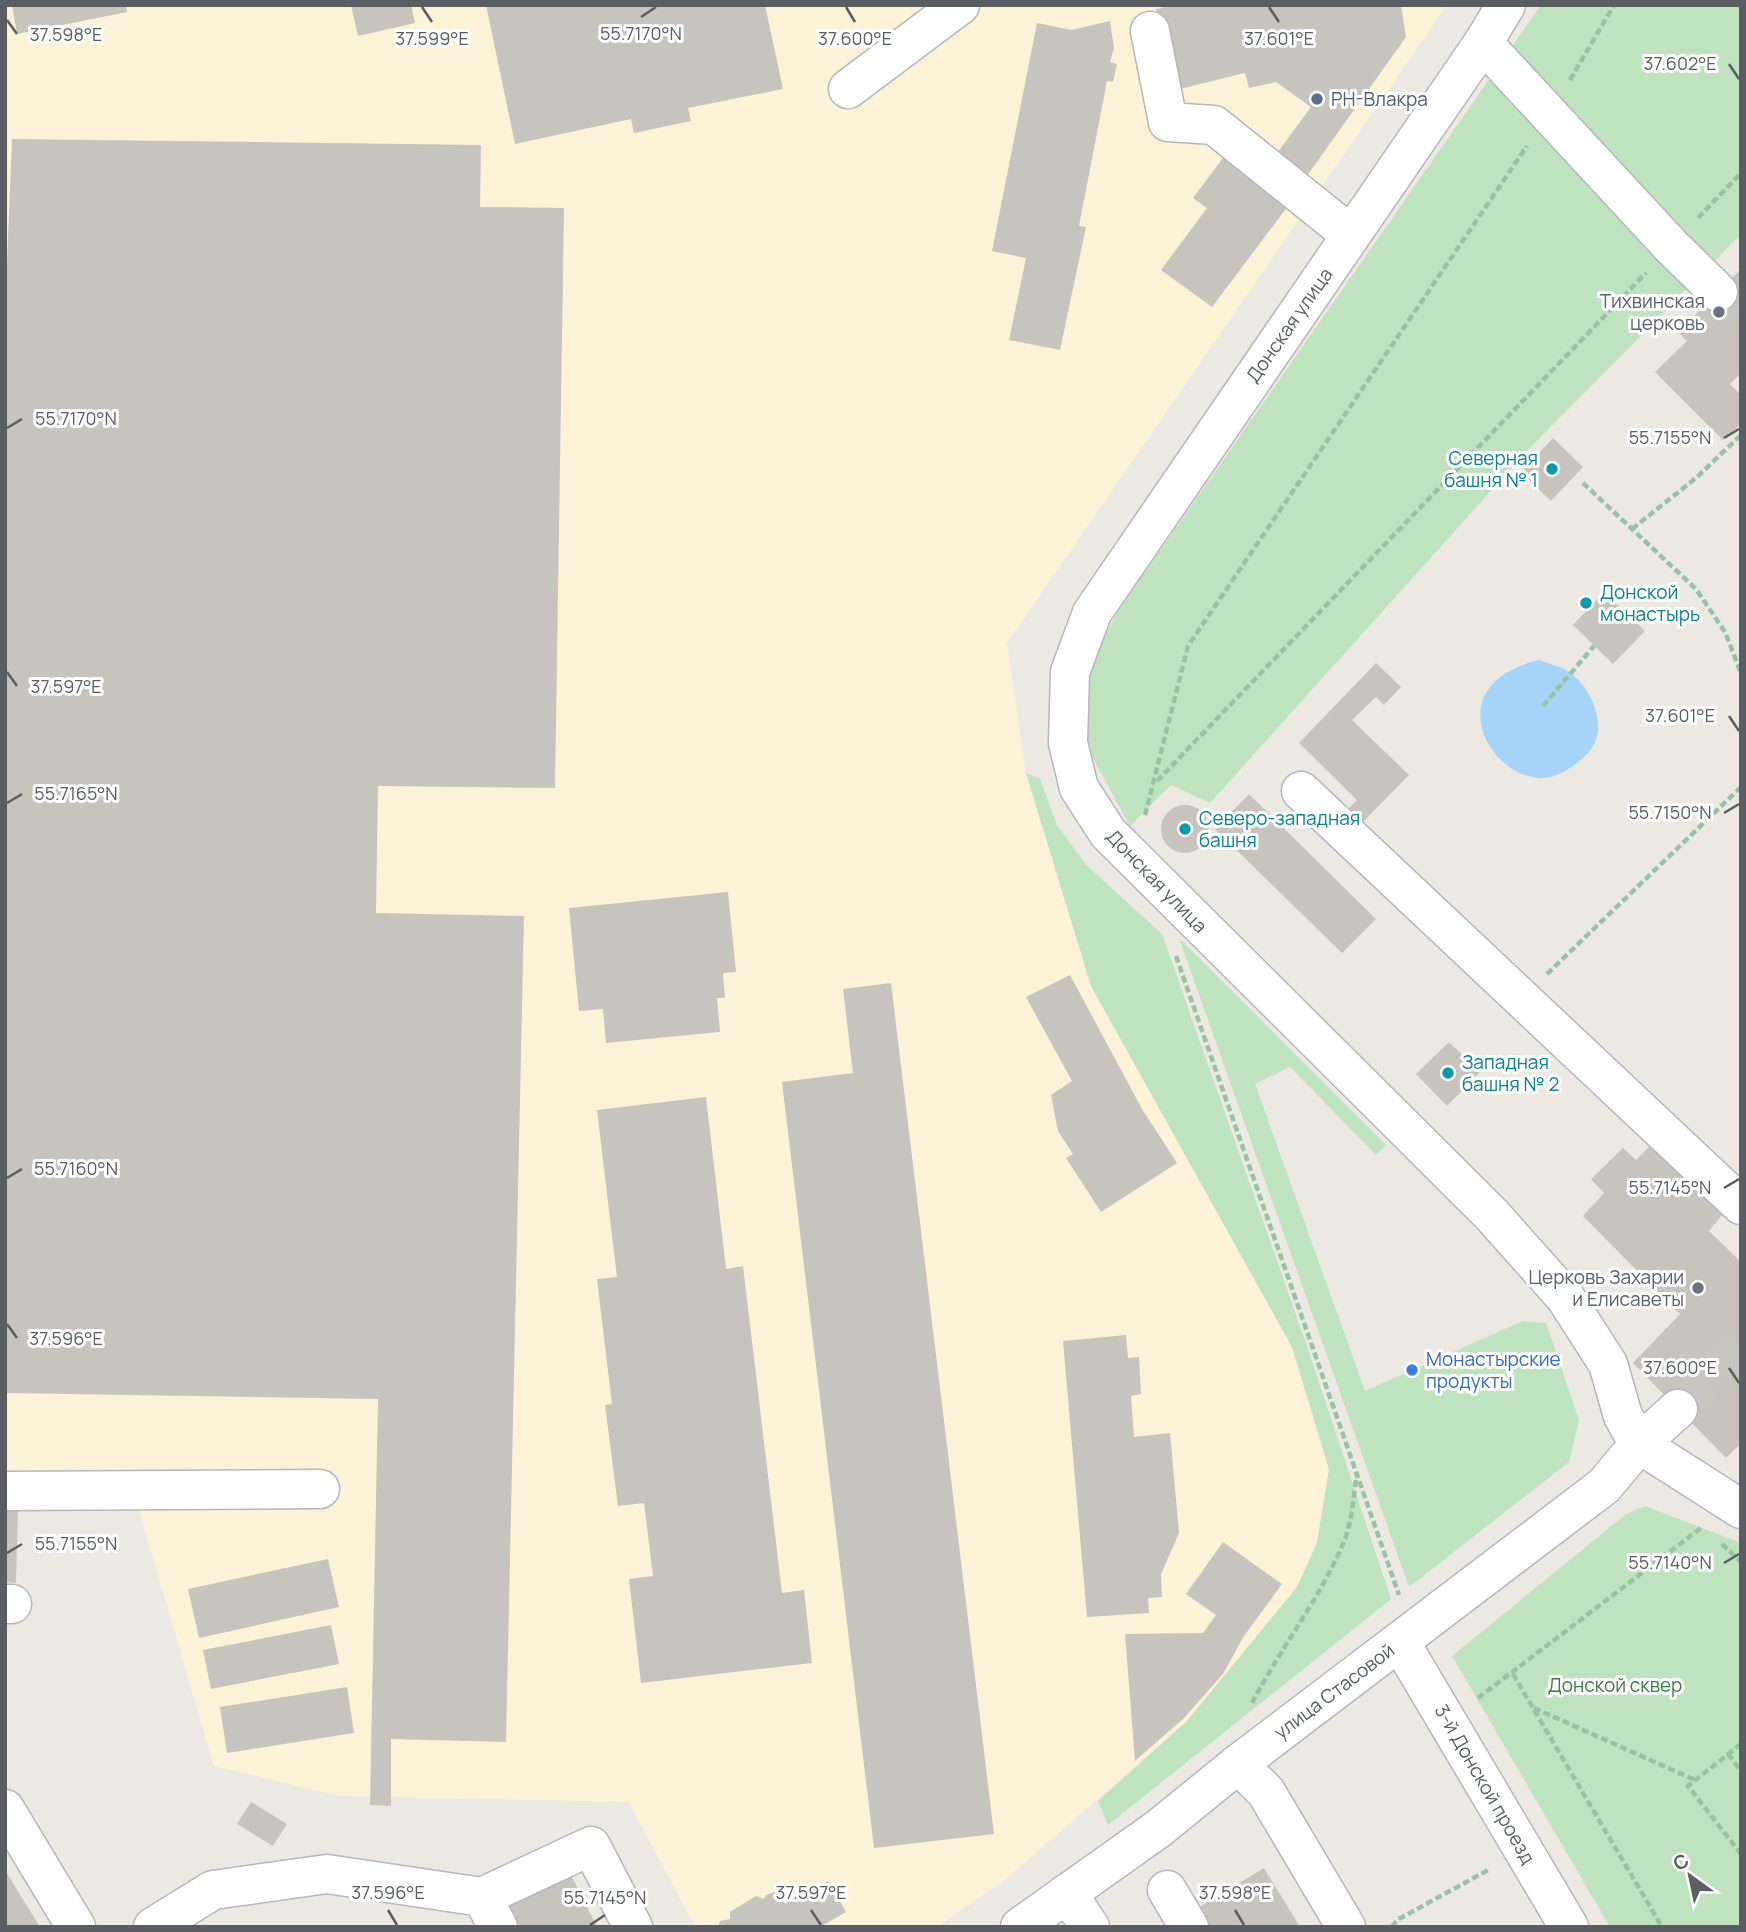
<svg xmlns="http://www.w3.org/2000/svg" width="1746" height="1932" font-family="Manrope,sans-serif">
	<rect width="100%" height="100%" fill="#ebe9e1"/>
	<path fill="#fbf2d7" d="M 5,5 L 1447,5 L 1007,643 L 1026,773 L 1091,986 L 1292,1347 L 1329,1469 L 1317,1543 L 1297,1587 L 1187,1721 L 1005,1880 L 937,1927 L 695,1927 L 629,1802 L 339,1796 L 214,1766 L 135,1497 L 5,1498 Z"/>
	<g fill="#bfe2bf">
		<path d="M 1541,5 L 1741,5 L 1741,234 L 1525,453 L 1210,803 L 1171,785 L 1130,826 L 1088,749 L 1090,663 L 1118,611 Z"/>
		<path d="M 1026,773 L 1040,779 L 1057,825 L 1086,865 L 1162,934 L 1308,1349 L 1391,1599 L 1108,1825 L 1098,1801 L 1187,1721 L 1297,1587 L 1317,1543 L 1329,1469 L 1292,1347 L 1091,986 Z"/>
		<path d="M 1179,938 L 1386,1145 L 1376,1155 L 1290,1067 L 1255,1084 L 1365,1391 L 1523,1321 L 1546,1323 L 1579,1420 L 1569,1462 L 1409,1587 Z"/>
		<path d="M 1645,1506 L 1741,1543 L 1741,1927 L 1610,1927 L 1452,1656 L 1625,1515 Z"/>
	</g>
	<path fill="#a5d4f8" d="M 1539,660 C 1550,664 1564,667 1573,675 C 1594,692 1610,733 1586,755 C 1577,764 1563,774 1550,777 C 1495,789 1431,686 1539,660 Z"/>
	<g fill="#c7c4be">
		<path d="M 12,5 L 126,5 L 127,12 L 17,34 Z"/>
		<path d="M 351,5 L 411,5 L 415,23 L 358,36 Z"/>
		<path d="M 486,5 L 765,5 L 783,89 L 688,108 L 691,121 L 634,133 L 631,119 L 515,144 Z"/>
		<path d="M 1174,5 L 1401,5 L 1406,37 L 1299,187 L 1269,164 L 1311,107 L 1276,82 L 1249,88 L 1245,73 L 1172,91 L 1156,9 Z"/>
		<path d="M 1110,21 L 1114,48 L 1110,62 L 1117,64 L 1113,82 L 1107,81 L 1079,226 L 1086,227 L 1060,350 L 1009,340 L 1026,258 L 992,251 L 1037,23 L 1072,30 Z"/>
		<path d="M 12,139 L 481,145 L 480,207 L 564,208 L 555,788 L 378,786 L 376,913 L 524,916 L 506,1742 L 391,1739 L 391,1806 L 370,1805 L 378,1399 L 5,1393 L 5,313 Z"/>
		<path d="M 1226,154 L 1291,202 L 1212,307 L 1161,270 L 1207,208 L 1193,198 Z"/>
		<path d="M 1741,269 L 1741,373 L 1730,384 L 1741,395 L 1741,424 L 1723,440 L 1655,372 L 1687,341 L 1678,332 Z"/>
		<path d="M 1553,438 L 1583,467 L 1551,501 L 1521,472 Z"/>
		<path d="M 1604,592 L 1645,631 L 1613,664 L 1573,625 Z"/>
		<path d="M 1376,663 L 1401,687 L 1384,705 L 1376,697 L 1352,720 L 1409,775 L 1360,825 L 1346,811 L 1357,800 L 1299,743 Z"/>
		<path d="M 1249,794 L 1376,919 L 1342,953 L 1215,829 Z"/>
		<circle cx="1185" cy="829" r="24"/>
		<path d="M 728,892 L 736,972 L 723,973 L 725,998 L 717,998 L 720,1032 L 606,1043 L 603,1009 L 579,1011 L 569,908 Z"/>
		<path d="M 1070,975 L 1142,1109 L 1177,1163 L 1101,1212 L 1066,1158 L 1073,1154 L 1058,1131 L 1051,1095 L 1072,1081 L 1026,997 Z"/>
		<path d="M 891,983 L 994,1834 L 874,1848 L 782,1082 L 853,1073 L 843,989 Z"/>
		<path d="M 1449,1042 L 1480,1072 L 1447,1106 L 1416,1074 Z"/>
		<path d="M 706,1097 L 726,1269 L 743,1266 L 782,1593 L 804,1590 L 812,1663 L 641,1683 L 629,1579 L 653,1576 L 644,1503 L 618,1506 L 605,1405 L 612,1404 L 597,1279 L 617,1277 L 597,1110 Z"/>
		<path d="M 1656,1140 L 1727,1209 L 1709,1231 L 1741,1262 L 1741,1443 L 1726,1458 L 1633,1363 L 1680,1314 L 1583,1216 L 1604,1193 L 1591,1179 L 1623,1148 L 1636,1160 Z"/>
		<path d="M 1126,1335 L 1128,1358 L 1139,1357 L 1141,1394 L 1131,1396 L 1134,1437 L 1170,1433 L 1179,1533 L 1161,1574 L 1162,1597 L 1148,1598 L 1149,1613 L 1087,1617 L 1063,1341 Z"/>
		<path d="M 5,1508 L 18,1508 L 16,1583 L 5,1582 Z"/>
		<path d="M 1223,1542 L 1282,1584 L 1244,1636 L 1223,1674 L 1184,1718 L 1135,1761 L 1125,1634 L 1203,1633 L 1216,1615 L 1186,1594 Z"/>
		<path d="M 328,1559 L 339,1607 L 199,1638 L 188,1589 Z"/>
		<path d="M 331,1625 L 339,1664 L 211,1689 L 203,1650 Z"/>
		<path d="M 347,1687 L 354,1733 L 227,1753 L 220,1707 Z"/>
		<path d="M 251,1802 L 287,1824 L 273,1846 L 237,1824 Z"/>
		<path d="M 1264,1868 L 1300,1927 L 1207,1927 L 1196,1909 Z"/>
		<path d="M 5,1870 L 16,1888 L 40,1927 L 5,1927 Z"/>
		<path d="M 570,1873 L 597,1927 L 517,1927 L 507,1905 Z"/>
		<path d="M 828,1881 L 846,1912 L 820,1927 L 718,1927 L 720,1921 L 730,1919 L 730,1912 L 756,1896 L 764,1899 L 766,1895 L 775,1892 L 785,1904 Z"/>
	</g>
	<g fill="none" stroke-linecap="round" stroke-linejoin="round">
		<g stroke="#c7c6c1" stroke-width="38" stroke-dasharray="38 19" stroke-linecap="butt">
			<path d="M 1718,292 L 1741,314"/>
			<path d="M 1678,1409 L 1741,1347"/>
		</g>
		<defs>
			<g id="minor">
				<path d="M 1506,5 L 1483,43 L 1092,613 L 1070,672 L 1068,743 L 1079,788 L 1108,833 L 1491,1214 L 1565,1297 L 1608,1364 L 1623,1416 L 1639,1444 L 1741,1509"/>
				<path d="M 1150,31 L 1168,122 L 1214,125 L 1351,235"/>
				<path d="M 1483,43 L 1671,246 L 1718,292"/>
				<path d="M 848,89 L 960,5"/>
				<path d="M 1301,791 L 1741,1205"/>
				<path d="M 5,1491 L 320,1489"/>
				<path d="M 5,1604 L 12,1604"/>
				<path d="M 1400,1642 L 1569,1927"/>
				<path d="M 1238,1764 L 1266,1792 L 1346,1927"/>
				<path d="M 5,1809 L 76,1927"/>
				<path d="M 1167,1890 L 1189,1927"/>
				<path d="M 1067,1893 L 1090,1927"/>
				<path d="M 482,1897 L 498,1927"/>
				<path d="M 153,1927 L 213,1890 L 327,1874 L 482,1897 L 591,1846 L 633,1927"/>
				<path d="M 1020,1927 L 1158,1829 L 1238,1764 L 1604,1486 L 1639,1444 L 1678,1409"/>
			</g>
		</defs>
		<use href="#minor" stroke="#b4b7bb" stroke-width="41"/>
		<g stroke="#99c2a4" stroke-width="4.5" stroke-dasharray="7 3.5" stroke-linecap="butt">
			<path d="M 1570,80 L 1614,5"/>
			<path d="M 1698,218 L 1741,173"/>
			<path d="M 1583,483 L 1696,589 L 1725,632 L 1741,673"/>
			<path d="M 1632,529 L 1696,478 L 1741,435"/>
			<path d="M 1543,706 L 1594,646"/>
			<path d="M 1157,781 L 1646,273"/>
			<path d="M 1145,815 L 1188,646 L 1527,146"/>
			<path d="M 1176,956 L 1399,1595"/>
			<path d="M 1547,974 L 1741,787"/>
			<path d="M 1722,1544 L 1741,1562"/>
			<path d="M 1513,1674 L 1662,1927"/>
			<path d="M 1478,1698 L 1701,1528"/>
			<path d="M 1252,1703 C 1280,1649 1319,1600 1343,1544 C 1352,1524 1353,1497 1357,1475"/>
			<path d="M 1534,1708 L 1695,1780"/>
			<path d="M 1741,1744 L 1688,1786 L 1741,1854"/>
			<path d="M 1728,1754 L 1741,1771"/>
			<path d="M 1392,1927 L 1397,1920 L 1490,1869"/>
		</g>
		<use href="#minor" stroke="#fff" stroke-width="38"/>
	</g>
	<path fill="none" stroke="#5a5d61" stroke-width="2.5" d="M 422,7 L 432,22M 846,7 L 855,22M 1269,7 L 1279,22M 641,17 L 656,7M 7,20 L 17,34M 1729,64 L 1739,79M 7,428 L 22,419M 1724,438 L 1739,429M 7,672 L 17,686M 1729,716 L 1739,731M 7,803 L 22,794M 1724,813 L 1739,804M 7,1178 L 22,1169M 1724,1188 L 1739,1179M 7,1324 L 17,1338M 1729,1368 L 1739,1383M 7,1553 L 22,1544M 1724,1563 L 1739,1554M 388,1910 L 397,1925M 811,1910 L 821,1925M 1235,1910 L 1244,1925M 590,1925 L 605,1915"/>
	<circle fill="#5c6f8a" stroke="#fff" stroke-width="2.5" cx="1317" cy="99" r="7"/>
	<g fill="#6b7280" stroke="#fff" stroke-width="2.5">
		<circle cx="1719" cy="312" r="7"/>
		<circle cx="1698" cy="1288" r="7"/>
	</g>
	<g fill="#0f9aa8" stroke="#fff" stroke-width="2.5">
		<circle cx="1552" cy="469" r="7"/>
		<circle cx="1586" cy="603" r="7"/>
		<circle cx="1185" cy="829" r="7"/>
		<circle cx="1448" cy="1073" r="7"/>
	</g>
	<circle fill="#3f7fe0" stroke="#fff" stroke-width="2.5" cx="1412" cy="1370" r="7"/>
	<g text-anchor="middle" stroke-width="6" stroke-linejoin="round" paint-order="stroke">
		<g font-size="19" fill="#4e5e75" stroke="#fff" text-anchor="start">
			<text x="1331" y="106">РН-Влакра</text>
		</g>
		<g font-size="19" fill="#5b616d" stroke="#fff" text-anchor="end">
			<text x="1705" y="308">Тихвинская<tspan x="1705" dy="22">церковь</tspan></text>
			<text x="1684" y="1284">Церковь Захарии<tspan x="1684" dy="22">и Елисаветы</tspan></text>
		</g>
		<g font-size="19" fill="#5a5d61" stroke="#fff">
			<text transform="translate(1289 325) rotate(-55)" y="7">Донская улица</text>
			<text transform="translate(1157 881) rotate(46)" y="7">Донская улица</text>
			<text transform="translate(1334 1691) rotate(-37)" y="7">улица Стасовой</text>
			<text transform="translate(1485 1784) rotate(60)" y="7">3-й Донской проезд</text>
		</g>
		<g font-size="19" fill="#0d838f" stroke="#fff" text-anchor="start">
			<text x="1538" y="465" text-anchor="end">Северная<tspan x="1538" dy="22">башня № 1</tspan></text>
			<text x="1600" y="599">Донской<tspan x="1600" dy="22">монастырь</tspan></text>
			<text x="1199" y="825">Северо-западная<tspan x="1199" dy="22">башня</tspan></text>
			<text x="1462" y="1069">Западная<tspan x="1462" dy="22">башня № 2</tspan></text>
		</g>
		<g font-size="19" fill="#366cbe" stroke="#fff" text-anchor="start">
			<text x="1426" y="1366">Монастырские<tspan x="1426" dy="22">продукты</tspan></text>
		</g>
		<g font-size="19" fill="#3a7f3d" stroke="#fff">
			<text x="1615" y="1692">Донской сквер</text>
		</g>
	</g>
	<g font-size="18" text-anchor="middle" fill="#5a5d61" stroke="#fff" stroke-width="6" stroke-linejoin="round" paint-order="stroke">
		<text x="641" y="40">55.7170°N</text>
		<text x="66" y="41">37.598°E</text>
		<text x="432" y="45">37.599°E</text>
		<text x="855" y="45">37.600°E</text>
		<text x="1279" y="45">37.601°E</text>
		<text x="1680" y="70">37.602°E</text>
		<text x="76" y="425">55.7170°N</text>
		<text x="1670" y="444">55.7155°N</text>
		<text x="66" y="693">37.597°E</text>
		<text x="1680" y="722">37.601°E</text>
		<text x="76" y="800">55.7165°N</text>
		<text x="1670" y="819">55.7150°N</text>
		<text x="76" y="1175">55.7160°N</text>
		<text x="1670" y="1194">55.7145°N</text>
		<text x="66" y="1345">37.596°E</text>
		<text x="1680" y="1374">37.600°E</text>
		<text x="76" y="1550">55.7155°N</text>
		<text x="1670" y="1569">55.7140°N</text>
		<text x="388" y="1899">37.596°E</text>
		<text x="811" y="1899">37.597°E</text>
		<text x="1235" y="1899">37.598°E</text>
		<text x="605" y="1904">55.7145°N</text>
	</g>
	<rect width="1746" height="1932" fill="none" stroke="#5a5d61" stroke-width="14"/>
	<g transform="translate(1690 1876) rotate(327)" stroke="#ffffff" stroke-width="5" paint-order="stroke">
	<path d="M0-5L12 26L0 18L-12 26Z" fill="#5a5d61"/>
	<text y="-10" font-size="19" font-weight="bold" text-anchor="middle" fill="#5a5d61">С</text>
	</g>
</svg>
